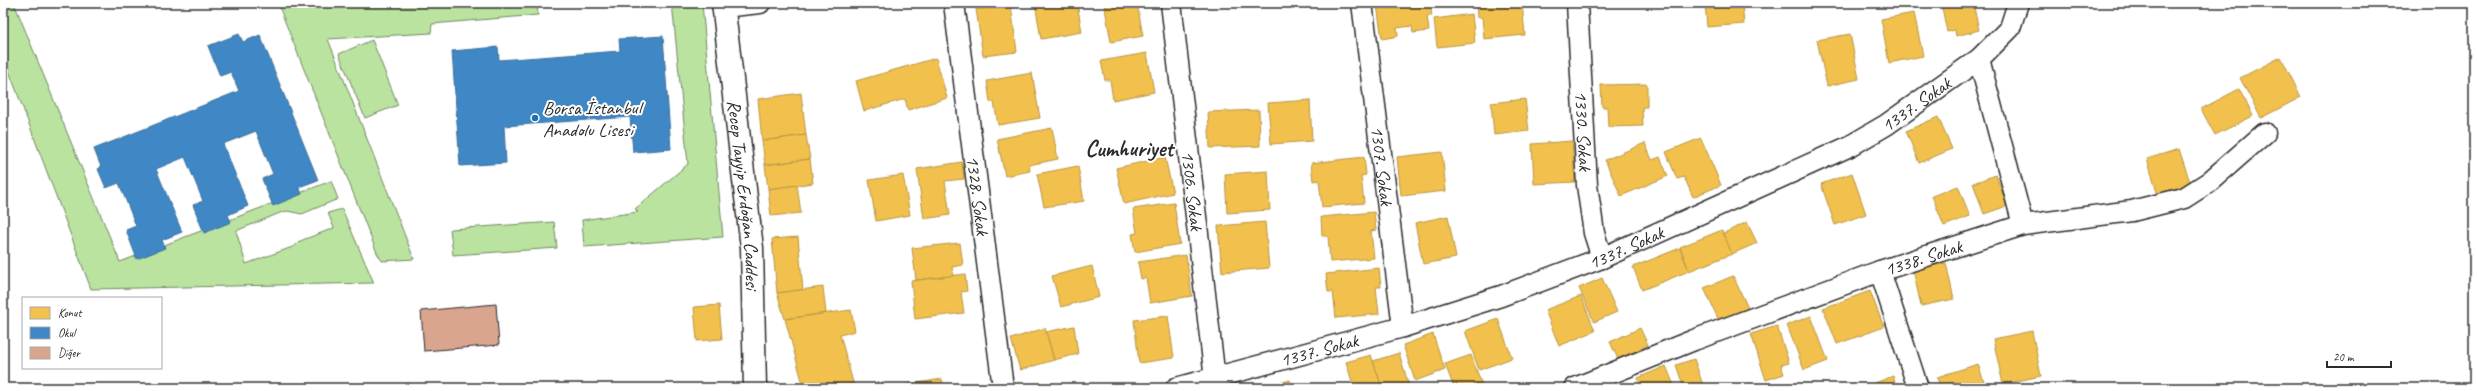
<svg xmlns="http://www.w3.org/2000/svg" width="2477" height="391" font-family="Caveat,sans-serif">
	<rect width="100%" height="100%" fill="#fff"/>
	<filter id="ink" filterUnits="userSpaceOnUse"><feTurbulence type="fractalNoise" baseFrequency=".025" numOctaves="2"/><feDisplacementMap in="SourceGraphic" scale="8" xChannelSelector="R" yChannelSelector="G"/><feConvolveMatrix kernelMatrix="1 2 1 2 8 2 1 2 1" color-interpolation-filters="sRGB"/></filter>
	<g filter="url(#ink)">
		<g fill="#bae39f" stroke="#728765">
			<path d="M 3,3 L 14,3 L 120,262 L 331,181 L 338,199 L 302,214 L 287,211 L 280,213 L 236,231 L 246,264 L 295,246 L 300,241 L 334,228 L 328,213 L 342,209 L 374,283 L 91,289 L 3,55 Z"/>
			<path d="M 275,3 L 537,3 L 538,15 L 432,24 L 431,33 L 328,39 L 414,259 L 382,261 L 377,253 L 280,9 Z"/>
			<path d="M 672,3 L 702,3 L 723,237 L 584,247 L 582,220 L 638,212 L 635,209 L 688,164 Z"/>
			<path d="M 372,40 L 398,105 L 365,118 L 339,54 Z"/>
			<path d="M 554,222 L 557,248 L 453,255 L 450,229 Z"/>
		</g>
		<g fill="#f2c14e" stroke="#b69444">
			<path d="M 1035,3 L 1077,3 L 1082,32 L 1041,39 Z"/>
			<path d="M 1104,3 L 1137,3 L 1143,36 L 1111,42 Z"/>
			<path d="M 1388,3 L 1430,3 L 1432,16 L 1427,16 L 1429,31 L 1413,33 L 1412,26 L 1397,28 L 1398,36 L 1382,39 L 1377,5 Z"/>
			<path d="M 1476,3 L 1522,3 L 1525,35 L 1484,39 L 1482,17 L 1477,18 Z"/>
			<path d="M 1705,3 L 1742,3 L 1744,24 L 1707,27 Z"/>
			<path d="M 1941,3 L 1973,3 L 1979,30 L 1956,36 L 1955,30 L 1947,32 Z"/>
			<path d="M 1011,5 L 1017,52 L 983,56 L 976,9 Z"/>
			<path d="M 1914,13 L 1923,56 L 1889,63 L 1881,19 Z"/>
			<path d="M 1472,14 L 1475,43 L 1437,47 L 1434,19 Z"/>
			<path d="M 1850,34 L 1859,79 L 1827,86 L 1817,40 Z"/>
			<path d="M 1147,53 L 1154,92 L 1113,100 L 1110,80 L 1105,80 L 1101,61 Z"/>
			<path d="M 2281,57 L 2301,97 L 2261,118 L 2240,78 Z"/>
			<path d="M 936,58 L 947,98 L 908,110 L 905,99 L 864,111 L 856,81 Z"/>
			<path d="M 1032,73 L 1040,118 L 998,125 L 994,102 L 990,102 L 987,81 Z"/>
			<path d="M 1647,84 L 1647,107 L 1642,107 L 1643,126 L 1608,127 L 1607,107 L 1602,107 L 1601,85 Z"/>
			<path d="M 2239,89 L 2253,116 L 2215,135 L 2201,109 Z"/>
			<path d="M 801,93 L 806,135 L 762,141 L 758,99 Z"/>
			<path d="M 1525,99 L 1529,131 L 1494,135 L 1491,103 Z"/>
			<path d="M 1310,100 L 1312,141 L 1271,144 L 1268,103 Z"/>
			<path d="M 1259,110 L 1260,146 L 1210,148 L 1208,112 Z"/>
			<path d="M 1938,117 L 1952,149 L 1919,163 L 1906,131 Z"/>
			<path d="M 1052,128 L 1058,159 L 1029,165 L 1030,171 L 1005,176 L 997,139 Z"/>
			<path d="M 806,135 L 810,159 L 765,165 L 762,141 Z"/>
			<path d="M 1701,138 L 1721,185 L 1693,197 L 1684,177 L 1677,179 L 1666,152 Z"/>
			<path d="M 1572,141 L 1575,182 L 1534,184 L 1532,144 Z"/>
			<path d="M 1645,143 L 1652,160 L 1660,157 L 1668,176 L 1621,196 L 1605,160 Z"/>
			<path d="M 2179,149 L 2192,188 L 2159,199 L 2147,159 Z"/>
			<path d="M 1442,152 L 1446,191 L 1401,196 L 1397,157 Z"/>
			<path d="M 1165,157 L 1173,193 L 1124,204 L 1116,168 Z"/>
			<path d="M 1364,157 L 1366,175 L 1361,176 L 1364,203 L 1322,207 L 1319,180 L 1313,181 L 1311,163 Z"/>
			<path d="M 810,159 L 813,183 L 768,189 L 765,165 Z"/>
			<path d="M 962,162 L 964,179 L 945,181 L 950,215 L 924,219 L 917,169 Z"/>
			<path d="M 1078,166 L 1084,201 L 1044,207 L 1037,174 Z"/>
			<path d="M 1268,171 L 1270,210 L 1227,213 L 1225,174 Z"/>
			<path d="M 1852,173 L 1866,214 L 1835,225 L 1821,184 Z"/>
			<path d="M 903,175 L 910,215 L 876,221 L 869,180 Z"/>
			<path d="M 1996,175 L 2007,206 L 1984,214 L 1973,183 Z"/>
			<path d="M 797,185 L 801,213 L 771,216 L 768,189 Z"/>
			<path d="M 1958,186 L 1970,216 L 1944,226 L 1932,196 Z"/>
			<path d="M 1174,203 L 1180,244 L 1135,252 L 1132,234 L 1137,233 L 1133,209 Z"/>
			<path d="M 1374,212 L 1376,230 L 1371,231 L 1374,258 L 1330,262 L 1328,236 L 1322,236 L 1321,217 Z"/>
			<path d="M 1448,216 L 1456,258 L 1423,264 L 1415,223 Z"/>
			<path d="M 1265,222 L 1269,268 L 1222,272 L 1218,226 Z"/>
			<path d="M 1747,222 L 1757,243 L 1732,254 L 1722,234 Z"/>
			<path d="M 1722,230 L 1732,254 L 1689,271 L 1680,247 Z"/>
			<path d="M 798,237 L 803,290 L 777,293 L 772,239 Z"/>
			<path d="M 960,243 L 963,265 L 952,267 L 953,276 L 916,280 L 912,248 Z"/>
			<path d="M 1680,248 L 1689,271 L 1642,290 L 1633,267 Z"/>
			<path d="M 1186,255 L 1192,296 L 1150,303 L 1146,278 L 1141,279 L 1138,262 Z"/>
			<path d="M 1946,263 L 1954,299 L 1921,306 L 1913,270 Z"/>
			<path d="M 1092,266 L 1099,297 L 1061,307 L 1052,276 Z"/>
			<path d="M 1379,268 L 1381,287 L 1376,287 L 1379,314 L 1336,318 L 1333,292 L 1328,292 L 1326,274 Z"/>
			<path d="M 965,274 L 967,291 L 961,292 L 964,313 L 915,319 L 911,281 Z"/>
			<path d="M 1733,276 L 1748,308 L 1719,321 L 1704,288 Z"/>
			<path d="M 1602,278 L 1617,312 L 1594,322 L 1579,288 Z"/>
			<path d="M 823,287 L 826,313 L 785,319 L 777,293 Z"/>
			<path d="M 1870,291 L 1884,327 L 1837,344 L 1823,308 Z"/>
			<path d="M 1581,296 L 1595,331 L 1559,346 L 1545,310 Z"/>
			<path d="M 719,305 L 722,339 L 697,341 L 694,307 Z"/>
			<path d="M 851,310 L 855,331 L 840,335 L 854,386 L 804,388 L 785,319 Z"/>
			<path d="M 1168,316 L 1174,358 L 1139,363 L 1134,320 Z"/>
			<path d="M 1811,316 L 1828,361 L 1804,370 L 1787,325 Z"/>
			<path d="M 1498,319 L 1512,358 L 1479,370 L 1465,331 Z"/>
			<path d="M 1074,326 L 1078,354 L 1054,360 L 1046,332 Z"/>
			<path d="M 1777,326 L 1789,363 L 1781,365 L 1784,374 L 1766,380 L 1751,334 Z"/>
			<path d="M 1045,328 L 1054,360 L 1020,370 L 1011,339 Z"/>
			<path d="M 1640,328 L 1648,345 L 1618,359 L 1610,342 Z"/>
			<path d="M 2032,331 L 2041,376 L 2003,384 L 1993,339 Z"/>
			<path d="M 1433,334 L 1445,370 L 1415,381 L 1403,345 Z"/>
			<path d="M 1399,353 L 1409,386 L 1382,388 L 1373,361 Z"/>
			<path d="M 1371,355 L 1382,388 L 1354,388 L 1346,362 Z"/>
			<path d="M 1471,355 L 1483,388 L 1454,388 L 1445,364 Z"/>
			<path d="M 1694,359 L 1704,388 L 1684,388 L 1676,365 Z"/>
			<path d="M 1978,364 L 1986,388 L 1940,388 L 1937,377 Z"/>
			<path d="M 1666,366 L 1675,388 L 1642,388 L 1638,378 Z"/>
			<path d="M 1893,376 L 1897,388 L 1868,388 L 1867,386 Z"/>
			<path d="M 942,379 L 944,388 L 899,388 L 899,386 Z"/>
			<path d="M 1290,380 L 1292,388 L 1263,388 Z"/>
		</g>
		<g fill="#3f88c5" stroke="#396c97">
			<path d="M 239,34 L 243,42 L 260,35 L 318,180 L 299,187 L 302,194 L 273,206 L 262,179 L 273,174 L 256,131 L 223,144 L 248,206 L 228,215 L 231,222 L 204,233 L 193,205 L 203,201 L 185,157 L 156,169 L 182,232 L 162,240 L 165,248 L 137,259 L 126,230 L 136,226 L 119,183 L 106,188 L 98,169 L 101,167 L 94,149 L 239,91 L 231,72 L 220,76 L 208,46 Z"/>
			<path d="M 663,36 L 671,149 L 633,152 L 630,117 L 504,126 L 506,163 L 460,166 L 452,51 L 498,47 L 499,60 L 620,51 L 619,39 Z"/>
		</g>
		<path fill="#daa58f" stroke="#2b2b2b" d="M 496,304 L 499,345 L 424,351 L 421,311 Z"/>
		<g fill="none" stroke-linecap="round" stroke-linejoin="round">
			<defs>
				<g id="minor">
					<path id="s1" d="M 954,3 L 1003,388"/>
					<path id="s2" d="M 1171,3 L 1215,379"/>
					<path id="s3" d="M 1362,3 L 1403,327"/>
					<path id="s4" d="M 1577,3 L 1587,185 L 1594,233 L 1602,258"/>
					<path d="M 723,7 L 760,3"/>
					<path d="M 1979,59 L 2023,225"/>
					<path d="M 1880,271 L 1918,388"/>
					<path id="s5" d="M 1176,388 L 1403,327 L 1501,296 L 1602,258 L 1850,146 L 1886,125 L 1979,59 L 2010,28 L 2018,3"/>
					<path id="s6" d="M 1575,388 L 1694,340 L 1880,271 L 2023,225 L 2132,211 L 2184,198 L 2209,182 L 2265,133"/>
				</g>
				<g id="tertiary">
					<path id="s7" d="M 723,3 L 752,248 L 755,388"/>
				</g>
			</defs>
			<use href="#minor" stroke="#2b2b2b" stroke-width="23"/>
			<use href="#tertiary" stroke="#2b2b2b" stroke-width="25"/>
			<use href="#minor" stroke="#fff" stroke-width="20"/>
			<use href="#tertiary" stroke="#fff" stroke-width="22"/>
		</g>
	</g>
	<circle fill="#1f6fb2" stroke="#fff" stroke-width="1.5" cx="535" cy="118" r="4"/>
	<g text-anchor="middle" stroke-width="4" stroke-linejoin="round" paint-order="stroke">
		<g font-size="19" fill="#2b2b2b" stroke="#fff">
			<text dy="7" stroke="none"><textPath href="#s5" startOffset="796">1337. Sokak</textPath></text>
			<text dy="7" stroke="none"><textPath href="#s4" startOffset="128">1330. Sokak</textPath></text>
			<text dy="7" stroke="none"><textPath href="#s3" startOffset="164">1307. Sokak</textPath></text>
			<text dy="7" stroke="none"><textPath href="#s2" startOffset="189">1306. Sokak</textPath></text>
			<text dy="7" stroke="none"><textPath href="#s7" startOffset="193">Recep Tayyip Erdoğan Caddesi</textPath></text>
			<text dy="7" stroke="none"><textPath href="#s1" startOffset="194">1328. Sokak</textPath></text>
			<text dy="7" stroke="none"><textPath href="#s5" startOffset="472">1337. Sokak</textPath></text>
			<text dy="7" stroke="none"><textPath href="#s6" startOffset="372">1338. Sokak</textPath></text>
			<text dy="7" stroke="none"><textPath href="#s5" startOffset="148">1337. Sokak</textPath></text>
		</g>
		<g font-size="19" fill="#2b2b2b" stroke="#fff" text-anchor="start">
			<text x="543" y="114">Borsa İstanbul<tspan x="543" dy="22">Anadolu Lisesi</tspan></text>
		</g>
		<g font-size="23" font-weight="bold" fill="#2b2b2b" stroke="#fff">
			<text x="1129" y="156">Cumhuriyet</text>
		</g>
	</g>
	<rect width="2477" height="391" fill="none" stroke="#fff" stroke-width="16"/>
	<rect x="8" y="8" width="2461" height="375" fill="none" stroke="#2b2b2b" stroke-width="1.5" filter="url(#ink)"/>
	<rect x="22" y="297" width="140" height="72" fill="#ffffff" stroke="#aaaaaa"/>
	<rect x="30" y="307" width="20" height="12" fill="#f2c14e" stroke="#aaaaaa"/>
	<text x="58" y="317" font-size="12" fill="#2b2b2b">Konut</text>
	<rect x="30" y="327" width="20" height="12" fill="#3f88c5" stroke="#aaaaaa"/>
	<text x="58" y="337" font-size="12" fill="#2b2b2b">Okul</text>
	<rect x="30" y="347" width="20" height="12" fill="#daa58f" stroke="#aaaaaa"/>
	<text x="58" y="357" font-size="12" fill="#2b2b2b">Diğer</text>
	<path d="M2327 361v6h64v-6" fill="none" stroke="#2b2b2b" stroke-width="2"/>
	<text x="2333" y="361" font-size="12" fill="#2b2b2b" stroke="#ffffff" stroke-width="3" paint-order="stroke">20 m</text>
</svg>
